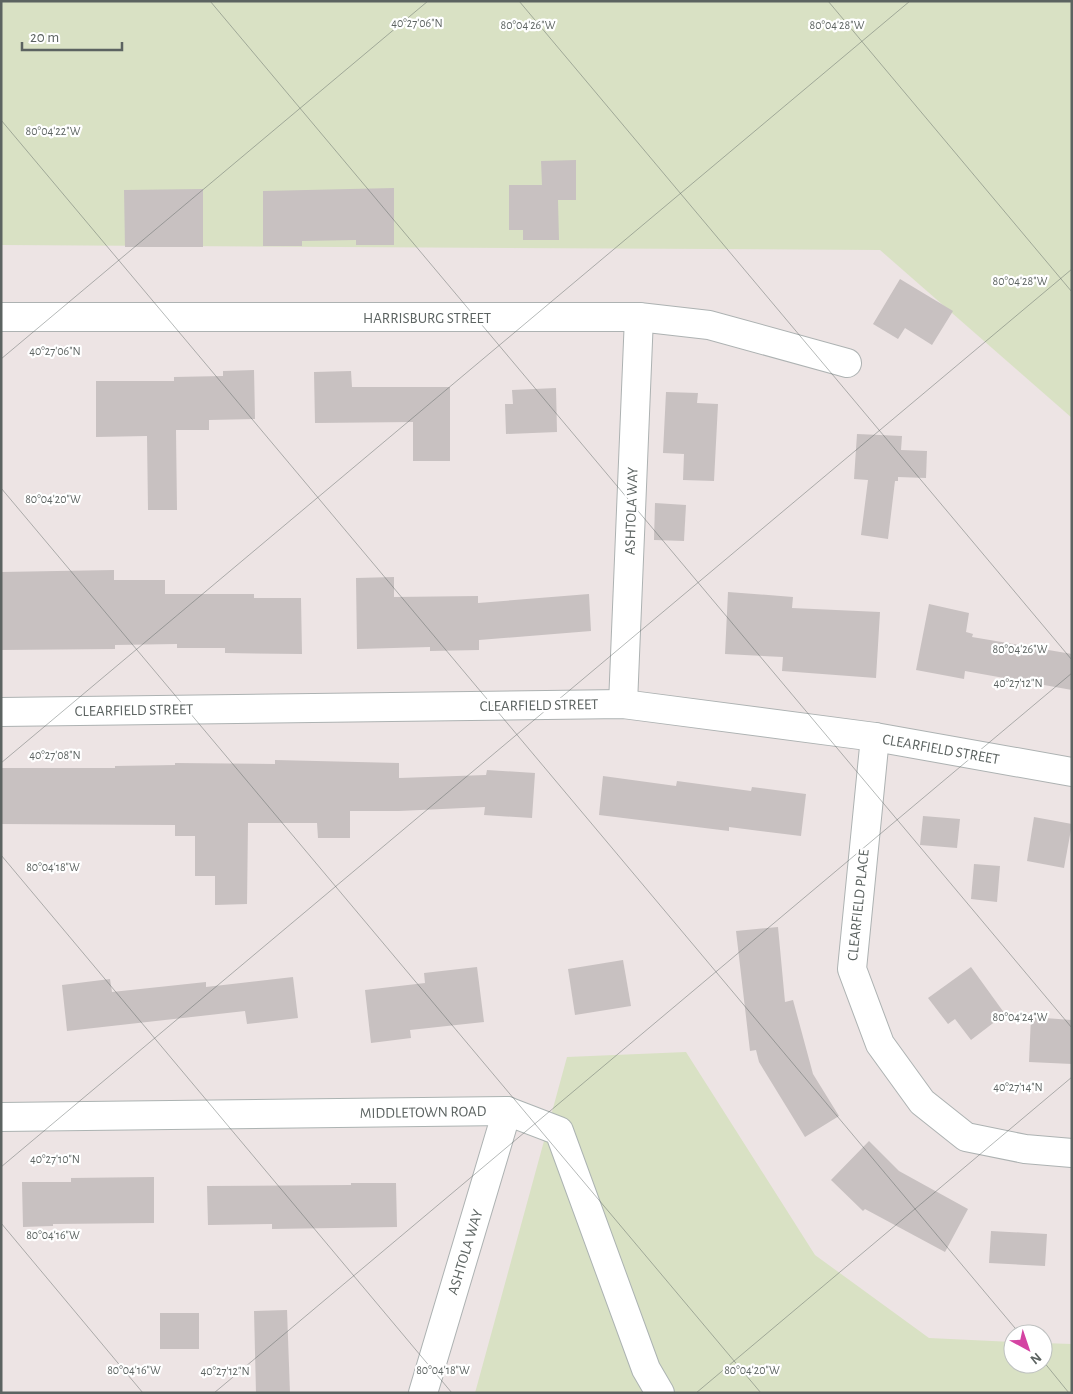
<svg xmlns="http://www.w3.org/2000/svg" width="1073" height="1394" font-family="'Alegreya Sans',sans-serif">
	<rect width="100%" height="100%" fill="#ede4e4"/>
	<g fill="#d9e1c4">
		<path d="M 1,1 L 1072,1 L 1072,418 L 880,250 L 1,245 Z"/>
		<path d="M 686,1052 L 815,1255 L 929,1338 L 1013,1342 L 1013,1364 L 1043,1364 L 1043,1343 L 1072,1344 L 1072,1393 L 475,1393 L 567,1057 Z"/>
	</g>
	<g fill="#c8c1c1">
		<path d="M 576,160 L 576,200 L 558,200 L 559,240 L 523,240 L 523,230 L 509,230 L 509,185 L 542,185 L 541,161 Z"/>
		<path d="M 394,188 L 394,245 L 356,245 L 356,240 L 302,241 L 302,246 L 263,246 L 263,191 Z"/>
		<path d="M 203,189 L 203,247 L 125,247 L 124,190 Z"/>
		<path d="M 900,279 L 953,311 L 932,345 L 905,328 L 898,339 L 873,324 Z"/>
		<path d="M 254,370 L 255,419 L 209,420 L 209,430 L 176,430 L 177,510 L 148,510 L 147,436 L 96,437 L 96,381 L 174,381 L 174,377 L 223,376 L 223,371 Z"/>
		<path d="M 351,371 L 352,387 L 450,387 L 450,461 L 413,461 L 413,422 L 315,423 L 314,372 Z"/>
		<path d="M 556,388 L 557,432 L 506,434 L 505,404 L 513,404 L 512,390 Z"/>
		<path d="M 666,392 L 698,393 L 697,403 L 718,404 L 714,481 L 683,480 L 684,454 L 663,453 Z"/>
		<path d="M 857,434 L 902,436 L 901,450 L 927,451 L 926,478 L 898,477 L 898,481 L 895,481 L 888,539 L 861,535 L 868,480 L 854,479 Z"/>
		<path d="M 655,503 L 686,505 L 684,541 L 654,540 Z"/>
		<path d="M 114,570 L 114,580 L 165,580 L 165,594 L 254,594 L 254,598 L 301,598 L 302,654 L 225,653 L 225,648 L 177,648 L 177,644 L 115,645 L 115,649 L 1,650 L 1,572 Z"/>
		<path d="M 394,577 L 394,597 L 478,596 L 478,603 L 589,594 L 591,631 L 479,640 L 479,650 L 430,651 L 430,647 L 357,649 L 356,578 Z"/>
		<path d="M 728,592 L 793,597 L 792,608 L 880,612 L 876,678 L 782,671 L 783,657 L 725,654 Z"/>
		<path d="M 929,604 L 969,613 L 966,632 L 973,634 L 972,637 L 1072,654 L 1072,690 L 965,671 L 964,679 L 916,670 Z"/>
		<path d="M 275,760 L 399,763 L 399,778 L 486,775 L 487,770 L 535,773 L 532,818 L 484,815 L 485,807 L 399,811 L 350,811 L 350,838 L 318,838 L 317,823 L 248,823 L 247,904 L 215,905 L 215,876 L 195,876 L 195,836 L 175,836 L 175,825 L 1,824 L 1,768 L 115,768 L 115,766 L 175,765 L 175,763 L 275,764 Z"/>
		<path d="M 603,776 L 676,786 L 677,781 L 751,791 L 752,787 L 806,794 L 801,836 L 729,827 L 729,831 L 599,815 Z"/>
		<path d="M 923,816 L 960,819 L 957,848 L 920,845 Z"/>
		<path d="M 1034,817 L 1072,824 L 1064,868 L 1027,861 Z"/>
		<path d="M 974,864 L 1000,866 L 997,902 L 971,899 Z"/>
		<path d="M 778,927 L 785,1002 L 793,1000 L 813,1074 L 839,1116 L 805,1137 L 759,1062 L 756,1050 L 750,1051 L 736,931 Z"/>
		<path d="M 623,960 L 631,1006 L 575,1015 L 568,969 Z"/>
		<path d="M 477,967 L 484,1022 L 410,1030 L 411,1038 L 371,1043 L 365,990 L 425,983 L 424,973 Z"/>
		<path d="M 971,967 L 1005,1014 L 971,1040 L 955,1019 L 948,1024 L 928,998 Z"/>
		<path d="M 293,977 L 298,1018 L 247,1024 L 245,1011 L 67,1031 L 62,985 L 110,979 L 112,992 L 206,982 L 206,987 Z"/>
		<path d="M 1031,1017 L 1072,1020 L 1072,1064 L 1029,1062 Z"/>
		<path d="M 869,1141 L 899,1171 L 968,1209 L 945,1252 L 865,1209 L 863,1211 L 831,1180 Z"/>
		<path d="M 154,1177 L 154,1223 L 53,1224 L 53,1226 L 23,1227 L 22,1182 L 71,1182 L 71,1178 Z"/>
		<path d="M 351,1183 L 396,1183 L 397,1227 L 272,1229 L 272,1224 L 208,1225 L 207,1186 L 351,1185 Z"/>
		<path d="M 991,1231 L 1047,1234 L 1045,1266 L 989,1263 Z"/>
		<path d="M 287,1310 L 290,1393 L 256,1393 L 254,1311 Z"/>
		<rect x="160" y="1313" width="39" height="36"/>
	</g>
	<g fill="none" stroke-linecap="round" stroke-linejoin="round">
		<defs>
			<g id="street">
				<path d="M 1,317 L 639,317 L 709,325 L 847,363"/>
				<path d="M 623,704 L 639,317"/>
				<path d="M 1,712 L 623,704 L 875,737 L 1072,772"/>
				<path d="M 875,737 L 852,969 L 880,1044 L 922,1102 L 966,1137 L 1025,1149 L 1072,1153"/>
				<path d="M 423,1393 L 507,1111"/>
			</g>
			<path id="secondary" d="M 1,1117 L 507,1111 L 559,1131 L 646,1369 L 660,1393"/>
		</defs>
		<use href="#street" stroke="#adb2b2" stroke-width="30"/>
		<use href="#secondary" stroke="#acb3b2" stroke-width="30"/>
		<use href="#street" stroke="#fff" stroke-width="28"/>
		<use href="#secondary" stroke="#fff" stroke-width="28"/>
	</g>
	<path fill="none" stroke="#5c6361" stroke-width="1" stroke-opacity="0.45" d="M 210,1 L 1072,1028M 519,1 L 1072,660M 828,1 L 1072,292M 1,120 L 1020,1334M 1,359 L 428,1M 1,488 L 761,1393M 1,763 L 910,1M 1,855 L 452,1393M 1,1167 L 1072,269M 1,1223 L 143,1393M 1043,1361 L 1069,1393M 214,1393 L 1072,673M 696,1393 L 1072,1077"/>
	<g text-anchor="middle" stroke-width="4.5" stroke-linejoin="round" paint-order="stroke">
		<g font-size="15" fill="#5c6361" stroke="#fff">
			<text x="427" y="323">HARRISBURG STREET</text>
			<text transform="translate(631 511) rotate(-88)" y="5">ASHTOLA WAY</text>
			<text transform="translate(539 705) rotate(-1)" y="5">CLEARFIELD STREET</text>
			<text transform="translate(134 710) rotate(-1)" y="5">CLEARFIELD STREET</text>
			<text transform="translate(941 749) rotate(10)" y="5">CLEARFIELD STREET</text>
			<text transform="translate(858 905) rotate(-84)" y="5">CLEARFIELD PLACE</text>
			<text transform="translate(423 1112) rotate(-1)" y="5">MIDDLETOWN ROAD</text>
			<text transform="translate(465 1252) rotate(-73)" y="5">ASHTOLA WAY</text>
		</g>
	</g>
	<g font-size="12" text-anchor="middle" fill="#5c6361" stroke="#fff" stroke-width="4.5" stroke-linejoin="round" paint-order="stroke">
		<text x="417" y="27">40°27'06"N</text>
		<text x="528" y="29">80°04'26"W</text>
		<text x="837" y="29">80°04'28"W</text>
		<text x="53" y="135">80°04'22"W</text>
		<text x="1020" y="285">80°04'28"W</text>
		<text x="55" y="355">40°27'06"N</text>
		<text x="53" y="503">80°04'20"W</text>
		<text x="1020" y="653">80°04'26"W</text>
		<text x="1018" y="687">40°27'12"N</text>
		<text x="55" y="759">40°27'08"N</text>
		<text x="53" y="871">80°04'18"W</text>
		<text x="1020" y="1021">80°04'24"W</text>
		<text x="1018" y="1091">40°27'14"N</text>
		<text x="55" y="1163">40°27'10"N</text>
		<text x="53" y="1239">80°04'16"W</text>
		<text x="134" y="1374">80°04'16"W</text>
		<text x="443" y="1374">80°04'18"W</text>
		<text x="752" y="1374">80°04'20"W</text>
		<text x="225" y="1375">40°27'12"N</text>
	</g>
	<rect width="1073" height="1394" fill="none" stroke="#5c6361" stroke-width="5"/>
	<g transform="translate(1028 1349) rotate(140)"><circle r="24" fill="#ffffff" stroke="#bec1c0"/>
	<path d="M0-4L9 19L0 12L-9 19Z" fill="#d443a2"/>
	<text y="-8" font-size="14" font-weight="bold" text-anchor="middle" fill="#5c6361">N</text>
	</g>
	<path d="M22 42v8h100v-8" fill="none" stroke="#5c6361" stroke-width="2.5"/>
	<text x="30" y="42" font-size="15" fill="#5c6361" stroke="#ffffff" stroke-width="4" paint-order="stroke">20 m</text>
</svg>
